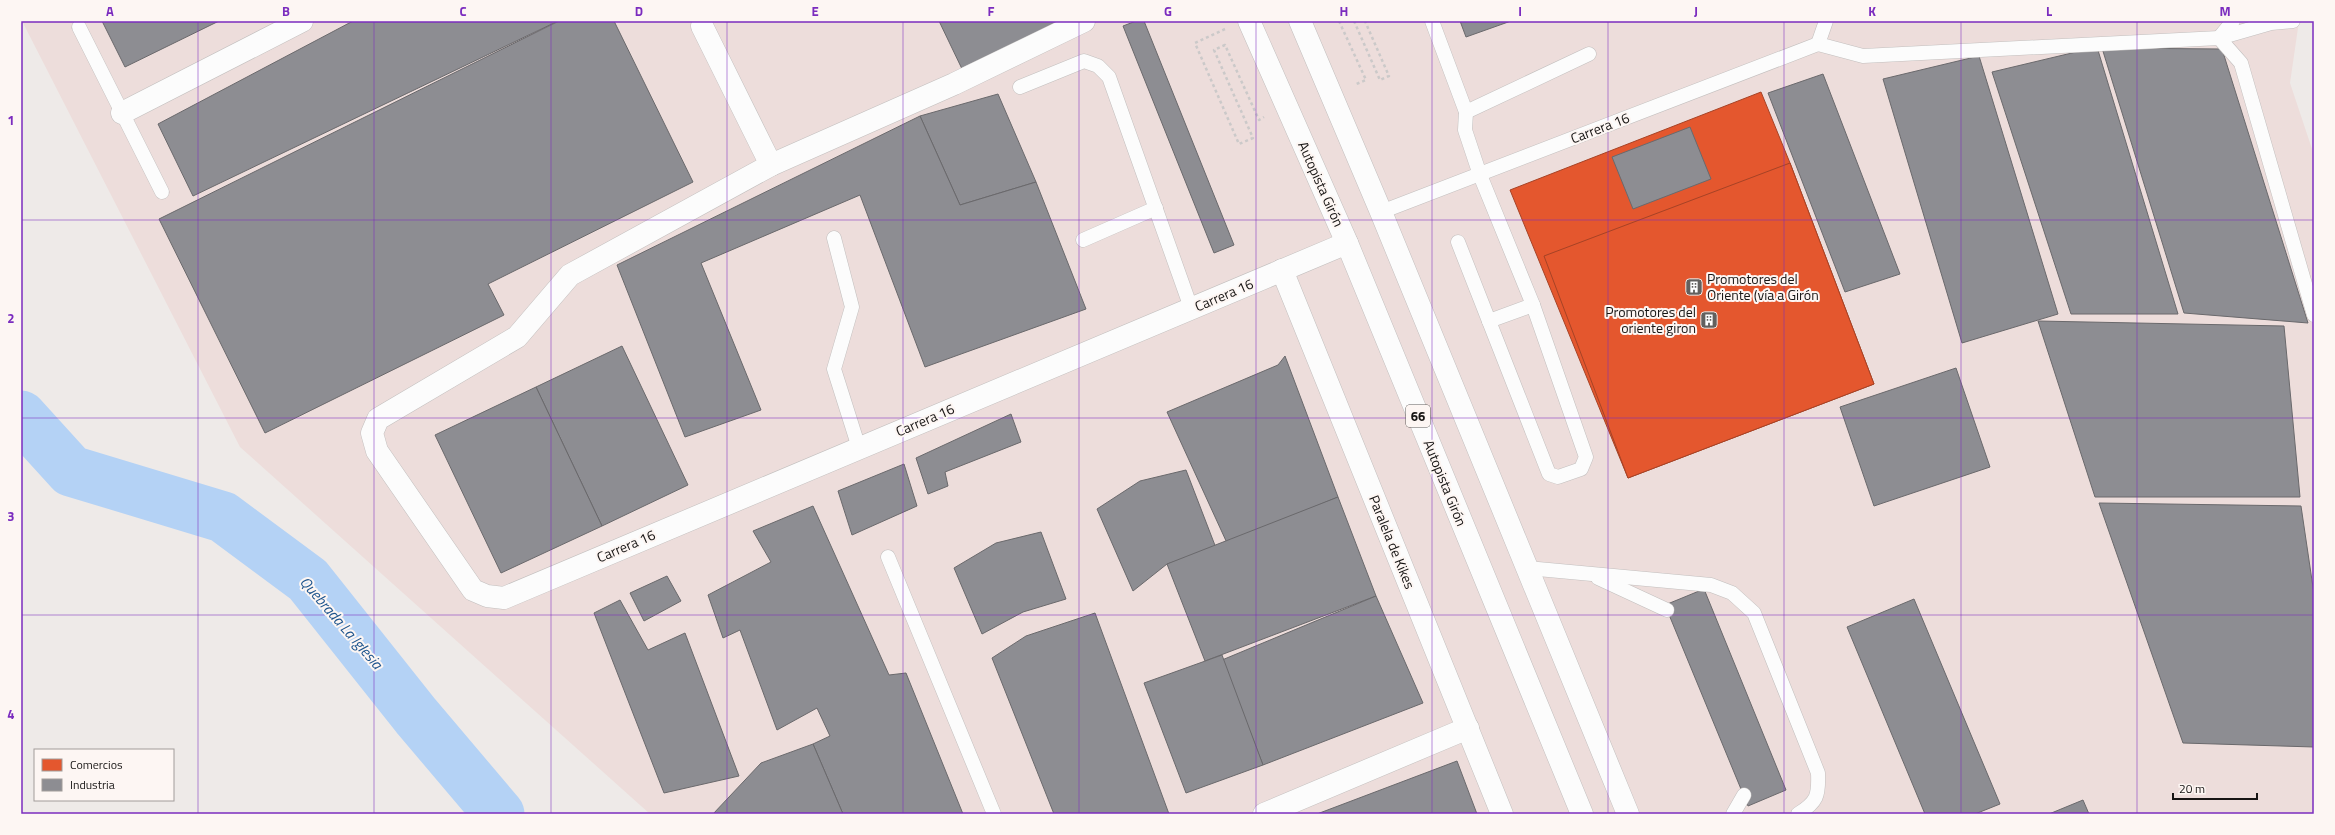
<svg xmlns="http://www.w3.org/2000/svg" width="2335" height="835" font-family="'Titillium Web',sans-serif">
	<rect width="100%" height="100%" fill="#eeeae8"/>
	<path fill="#eddddb" d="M 22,21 L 2299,21 L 2290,83 L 2314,155 L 2314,814 L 650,814 L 240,447 Z"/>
	<g fill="#e4572e" stroke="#a64326">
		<path d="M 1761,92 L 1790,163 L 1874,384 L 1628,478 L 1510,190 Z"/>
		<path d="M 1790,163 L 1874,384 L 1628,478 L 1544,256 Z"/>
	</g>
	<g fill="#8d8d92" stroke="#6a696c">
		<path d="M 102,21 L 219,21 L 125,67 Z"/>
		<path d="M 353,21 L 558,21 L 193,196 L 158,124 Z"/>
		<path d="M 559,21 L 614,21 L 693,182 L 488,284 L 504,315 L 265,433 L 159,219 Z"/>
		<path d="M 939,21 L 1061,21 L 963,71 Z"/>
		<path d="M 1136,21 L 1144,21 L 1234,245 L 1214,253 L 1123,26 Z"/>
		<path d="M 1460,21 L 1511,21 L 1466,37 Z"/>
		<path d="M 2097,47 L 2178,314 L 2071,314 L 1992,72 Z"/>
		<path d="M 2102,48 L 2222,49 L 2308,323 L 2184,313 Z"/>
		<path d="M 1979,56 L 2058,314 L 1962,343 L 1883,79 Z"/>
		<path d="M 1823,74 L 1900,274 L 1845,292 L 1768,93 Z"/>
		<path d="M 998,94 L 1036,182 L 960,205 L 920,116 Z"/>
		<path d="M 920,116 L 960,205 L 1036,182 L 1086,309 L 925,367 L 860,195 L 701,263 L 761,410 L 685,437 L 617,265 Z"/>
		<path d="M 1690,127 L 1711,179 L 1633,209 L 1612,157 Z"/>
		<path d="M 2038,321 L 2284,326 L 2300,497 L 2095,497 Z"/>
		<path d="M 622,346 L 688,485 L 602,526 L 536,387 Z"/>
		<path d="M 1285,356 L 1338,497 L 1227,543 L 1167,412 L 1278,365 Z"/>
		<path d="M 1956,368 L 1990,467 L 1874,506 L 1840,407 Z"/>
		<path d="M 536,387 L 602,526 L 501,573 L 435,435 Z"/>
		<path d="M 1011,414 L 1021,442 L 945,472 L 948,486 L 928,494 L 916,458 Z"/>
		<path d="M 904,464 L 917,506 L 852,535 L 838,491 Z"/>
		<path d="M 1186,470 L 1216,548 L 1167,564 L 1133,591 L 1097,509 L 1140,481 Z"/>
		<path d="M 1338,497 L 1376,596 L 1205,661 L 1167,564 Z"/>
		<path d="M 2099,503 L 2301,506 L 2314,594 L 2314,747 L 2183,743 Z"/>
		<path d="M 813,506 L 889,675 L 906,673 L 963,814 L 843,814 L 813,744 L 830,736 L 817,708 L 777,730 L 740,630 L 723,638 L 708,595 L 771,562 L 753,531 Z"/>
		<path d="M 1041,532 L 1066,599 L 1023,612 L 982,634 L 954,568 L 996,543 Z"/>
		<path d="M 667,576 L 681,601 L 644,621 L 630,593 Z"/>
		<path d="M 1704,589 L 1786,790 L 1748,806 L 1665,605 Z"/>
		<path d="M 1376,596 L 1423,703 L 1263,765 L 1222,660 Z"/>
		<path d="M 1914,599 L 2000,804 L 1975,814 L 1925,814 L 1847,627 Z"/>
		<path d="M 620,600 L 648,650 L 685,633 L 739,776 L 664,793 L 594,613 Z"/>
		<path d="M 1095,613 L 1169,814 L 1054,814 L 992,658 L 1026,636 Z"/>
		<path d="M 1222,655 L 1263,765 L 1186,793 L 1144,683 Z"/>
		<path d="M 813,744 L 843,814 L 713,814 L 761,763 Z"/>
		<path d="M 1457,761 L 1477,814 L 1317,814 Z"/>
		<path d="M 2083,800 L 2089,814 L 2049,814 Z"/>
	</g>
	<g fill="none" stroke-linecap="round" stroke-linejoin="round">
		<path stroke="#b4d2f5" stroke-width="51" d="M 21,416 L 71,471 L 223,517 L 308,580 L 416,716 L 499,814"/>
		<defs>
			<g id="service">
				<path d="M 1432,21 L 1466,112 L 1465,130 L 1480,175 L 1533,305 L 1586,457 L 1581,469 L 1558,477 L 1549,474 L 1458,242"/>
				<path d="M 79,27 L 162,192"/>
				<path d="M 2219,38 L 2271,23 L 2293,21"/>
				<path d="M 2219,38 L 2233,21"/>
				<path d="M 1818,44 L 1863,56 L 2219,38 L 2241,63 L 2314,315"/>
				<path d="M 1818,44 L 1826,21"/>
				<path d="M 1020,87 L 1084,61 L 1098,66 L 1109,77 L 1191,308"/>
				<path d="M 1466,112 L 1589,54"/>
				<path d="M 1381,212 L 1818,44"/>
				<path d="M 834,238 L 852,307 L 834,369 L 859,448"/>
				<path d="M 1083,240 L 1156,208"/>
				<path d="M 1489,321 L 1533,305"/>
				<path d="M 888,557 L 994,814"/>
				<path d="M 1527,568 L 1711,585 L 1732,593 L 1754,613 L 1818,773 C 1819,796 1817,802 1798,814"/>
				<path d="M 1598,578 L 1667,610"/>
				<path d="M 1733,814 L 1744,795"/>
			</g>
			<g id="minor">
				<path d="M 702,26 L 771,165 L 570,275 L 517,337 L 378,419 L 372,433 L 377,451 L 473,590 L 487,596 L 504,598 L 1347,243"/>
				<path d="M 122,113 L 302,21"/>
				<path d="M 771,165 L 954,84 L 1084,21"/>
				<path d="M 1282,270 L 1502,814"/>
				<path d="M 1264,814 L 1468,728"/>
			</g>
			<g id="trunk">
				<path d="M 1249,21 L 1347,243 L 1582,814"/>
				<path d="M 1300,21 L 1381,212 L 1628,814"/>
			</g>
		</defs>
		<use href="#service" stroke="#c2bfbe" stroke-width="15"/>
		<use href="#minor" stroke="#c2bfbe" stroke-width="23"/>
		<use href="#trunk" stroke="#c2bfbe" stroke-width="23"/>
		<g stroke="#cbc9c9" stroke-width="2.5" stroke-dasharray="3 3" stroke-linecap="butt">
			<path d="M 1339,21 L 1366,80 L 1354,85"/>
			<path d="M 1354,21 L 1380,80 L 1389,76 L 1365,21"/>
			<path d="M 1225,29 L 1195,43 L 1239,144 L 1253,138 L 1214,50 L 1225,45 L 1259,120 L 1264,117"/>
		</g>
		<use href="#service" stroke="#fcfcfc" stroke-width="14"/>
		<use href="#minor" stroke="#fcfcfc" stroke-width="22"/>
		<use href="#trunk" stroke="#fcfcfc" stroke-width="22"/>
	</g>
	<path fill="none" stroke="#7b2cbf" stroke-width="1" stroke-opacity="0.55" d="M 198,21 L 198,814M 374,21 L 374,814M 551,21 L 551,814M 727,21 L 727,814M 903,21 L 903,814M 1079,21 L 1079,814M 1256,21 L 1256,814M 1432,21 L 1432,814M 1608,21 L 1608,814M 1784,21 L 1784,814M 1961,21 L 1961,814M 2137,21 L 2137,814M 21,220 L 2314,220M 21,418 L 2314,418M 21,615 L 2314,615"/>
	<defs>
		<symbol id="building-square" viewBox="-11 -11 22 22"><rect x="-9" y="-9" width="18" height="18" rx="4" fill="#62605e" stroke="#fdf6f3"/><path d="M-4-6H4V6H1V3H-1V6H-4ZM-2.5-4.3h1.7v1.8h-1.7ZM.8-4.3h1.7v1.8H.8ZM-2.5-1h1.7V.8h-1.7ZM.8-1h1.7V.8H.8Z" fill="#fff"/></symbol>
	</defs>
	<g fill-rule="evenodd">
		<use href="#building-square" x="1684" y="277" width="20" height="20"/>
		<use href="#building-square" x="1699" y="310" width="20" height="20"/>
	</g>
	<g text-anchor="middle" stroke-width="4" stroke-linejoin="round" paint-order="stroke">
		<rect fill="#fdf6f3" stroke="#5c5857" stroke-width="1" x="1406" y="405" width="24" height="22" rx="3"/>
		<g font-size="13" font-weight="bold" fill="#171514">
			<text x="1418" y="421">66</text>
		</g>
		<g font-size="14" fill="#171514" stroke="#fdf6f3">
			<text transform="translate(1600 128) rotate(-21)" y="5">Carrera 16</text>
			<text transform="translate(1321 184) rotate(66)" y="5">Autopista Girón</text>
			<text transform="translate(1224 295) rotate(-23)" y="5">Carrera 16</text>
			<text transform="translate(925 420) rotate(-23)" y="5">Carrera 16</text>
			<text transform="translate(1445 483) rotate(68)" y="5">Autopista Girón</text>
			<text transform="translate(1392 542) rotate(68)" y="5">Paralela de Kikes</text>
			<text transform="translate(626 546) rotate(-23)" y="5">Carrera 16</text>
		</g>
		<g font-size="14" fill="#171514" stroke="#fdf6f3" text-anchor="start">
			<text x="1707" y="284">Promotores del<tspan x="1707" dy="16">Oriente (vía a Girón</tspan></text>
			<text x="1696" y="317" text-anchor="end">Promotores del<tspan x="1696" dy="16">oriente giron</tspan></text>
		</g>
		<g font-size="15" font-style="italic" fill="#1d548d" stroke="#fdf6f3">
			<text transform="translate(341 623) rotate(49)" y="5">Quebrada La Iglesia</text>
		</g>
	</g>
	<rect width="2335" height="835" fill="none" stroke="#fdf6f3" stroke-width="44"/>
	<rect x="34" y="749" width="140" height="52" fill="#fdf6f3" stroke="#a19c9a"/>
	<rect x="42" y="759" width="20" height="12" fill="#e4572e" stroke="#a19c9a"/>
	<text x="70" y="769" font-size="12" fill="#171514">Comercios</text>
	<rect x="42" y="779" width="20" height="12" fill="#8d8d92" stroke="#a19c9a"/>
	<text x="70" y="789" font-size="12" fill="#171514">Industria</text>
	<path d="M2173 793v6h84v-6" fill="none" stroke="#171514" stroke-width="2"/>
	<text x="2179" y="793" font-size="12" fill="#171514" stroke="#fdf6f3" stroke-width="3" paint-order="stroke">20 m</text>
	<rect x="22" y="22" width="2291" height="791" fill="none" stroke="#7b2cbf" stroke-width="1.5"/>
	<g font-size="13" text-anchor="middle" font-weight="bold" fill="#7b2cbf">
		<text x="110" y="16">A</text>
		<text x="286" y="16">B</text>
		<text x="463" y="16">C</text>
		<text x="639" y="16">D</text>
		<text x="815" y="16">E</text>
		<text x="991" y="16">F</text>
		<text x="1168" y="16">G</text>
		<text x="1344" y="16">H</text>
		<text x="1520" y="16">I</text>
		<text x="1696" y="16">J</text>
		<text x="1872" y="16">K</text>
		<text x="2049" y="16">L</text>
		<text x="2225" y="16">M</text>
		<text x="11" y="125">1</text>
		<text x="11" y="323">2</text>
		<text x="11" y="521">3</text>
		<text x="11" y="719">4</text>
	</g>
</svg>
